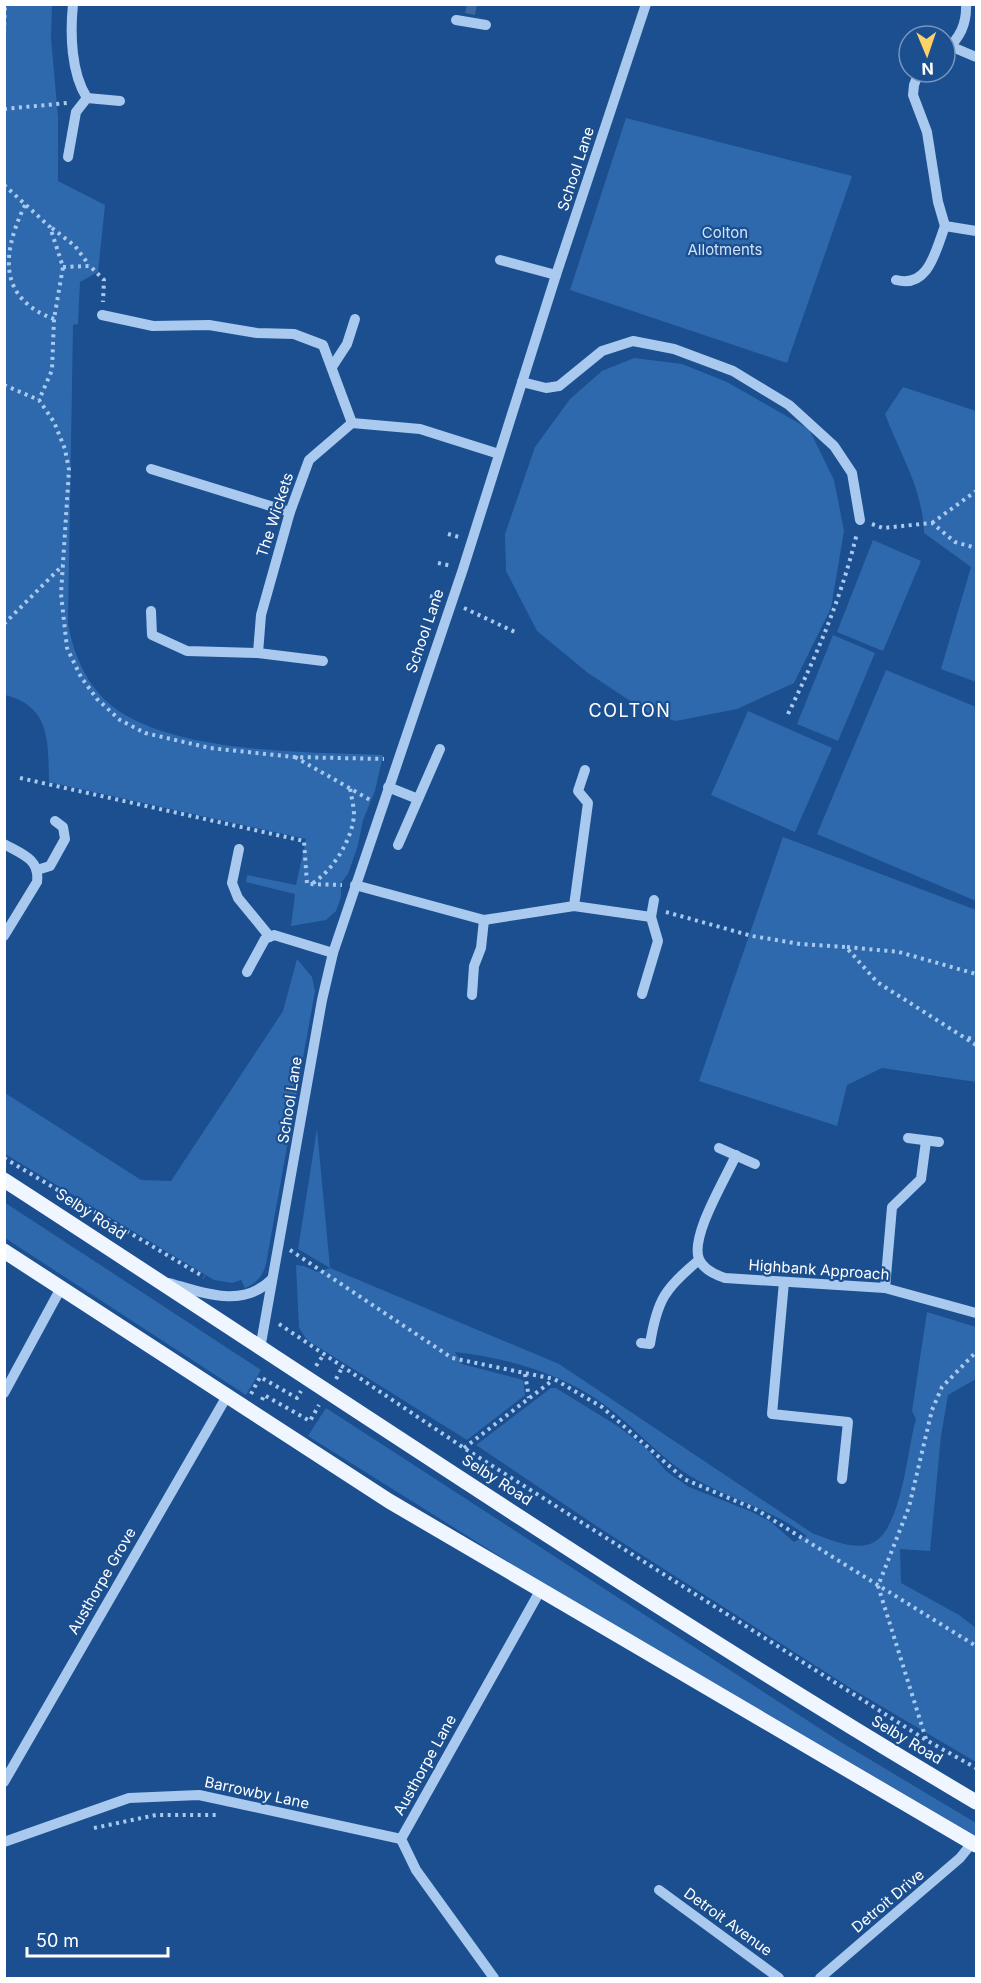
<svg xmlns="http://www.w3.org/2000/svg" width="981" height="1983" font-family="Inter,sans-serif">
	<rect width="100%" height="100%" fill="#1b4f8f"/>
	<g fill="#2e69ad">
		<path d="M 4,5 L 52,5 L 51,38 L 58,117 L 58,181 L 105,205 L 98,272 L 80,282 L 78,324 L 73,325 L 68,623 C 73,652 84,679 105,700 C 162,754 308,752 383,755 L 375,791 L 363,820 L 358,845 L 348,874 L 341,883 L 341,897 L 336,911 L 326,920 L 291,926 L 295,894 L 246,882 L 247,875 L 296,885 L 306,839 L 49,782 C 48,743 51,706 5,695 Z"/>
		<path d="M 626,118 L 852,176 L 787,363 L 570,290 Z"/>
		<path d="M 634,358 L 682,364 L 727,382 L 809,429 L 834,480 L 844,531 L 831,608 L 794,683 L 737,709 L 676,721 L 650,714 L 588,673 L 537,631 L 506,571 L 505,534 L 535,447 L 570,399 L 602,371 Z"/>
		<path d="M 903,387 L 976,411 L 976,682 L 941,669 L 971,567 L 924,533 C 923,489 900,454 885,414 Z"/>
		<path d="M 873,540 L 921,561 L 883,651 L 837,632 Z"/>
		<path d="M 833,635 L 875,653 L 838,741 L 797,724 Z"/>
		<path d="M 886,670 L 976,707 L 976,901 L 817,834 Z"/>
		<path d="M 748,711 L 832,748 L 795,832 L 711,795 Z"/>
		<path d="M 783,837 L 976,910 L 976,1082 L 882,1068 L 847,1085 L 837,1126 L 699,1081 Z"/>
		<path d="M 297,959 L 312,977 L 315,991 L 266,1264 C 263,1276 257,1283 245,1288 L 241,1280 L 232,1283 L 214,1280 L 5,1154 L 5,1093 L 141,1180 L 171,1181 L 283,1011 Z"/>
		<path d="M 317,1129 L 330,1268 L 559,1364 L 812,1533 C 829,1539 852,1550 870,1544 C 902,1533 907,1449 916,1419 L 912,1411 L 927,1312 L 976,1327 L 976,1379 L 948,1395 L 941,1436 L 930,1551 L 900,1549 L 901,1583 L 959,1615 L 976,1628 L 976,1762 L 852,1689 L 598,1527 L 476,1445 L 551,1388 L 556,1388 L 619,1427 L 646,1448 L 667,1472 L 689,1487 L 750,1511 L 771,1522 L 794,1542 L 807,1536 C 769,1507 720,1497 681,1470 C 654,1451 632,1425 605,1405 C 563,1374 507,1358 455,1352 L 462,1364 L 523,1380 L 525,1395 L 467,1440 L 307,1340 L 299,1328 L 296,1265 L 304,1266 L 317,1272 L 330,1268 L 298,1249 Z"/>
		<path d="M 4,1202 L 261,1370 L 246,1395 L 5,1238 Z"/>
		<path d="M 326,1408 L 839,1741 L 976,1823 L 976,1836 L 544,1584 L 308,1436 Z"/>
	</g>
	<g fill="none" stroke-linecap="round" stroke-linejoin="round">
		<path stroke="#3d69a0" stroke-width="10" stroke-dasharray="10 5" stroke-linecap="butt" d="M 470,14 L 472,4"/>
		<g stroke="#a9c9ee" stroke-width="4" stroke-dasharray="3 4.5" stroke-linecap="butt">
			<path d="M 4,33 L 5,4"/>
			<path d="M 4,109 L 67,103"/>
			<path d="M 4,185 L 50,227 L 63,267 L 54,319 L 52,370 L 39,400"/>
			<path d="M 25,205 C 0,257 0,299 54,319"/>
			<path d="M 52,228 L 75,246 L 89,265"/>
			<path d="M 63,267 L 90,266 L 104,280 L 103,302"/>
			<path d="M 4,385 L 39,400 L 54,422 L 65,449 L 69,470 L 61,594 L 67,648 L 81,677 L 97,699 L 120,720 L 145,733 L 210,748 L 294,757 L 384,759"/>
			<path d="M 932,523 L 976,491"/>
			<path d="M 872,524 L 883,528 L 932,523 L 955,542 L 976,548"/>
			<path d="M 448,534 L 459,537"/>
			<path d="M 438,563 L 452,566"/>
			<path d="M 430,596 L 441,599"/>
			<path d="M 464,608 L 515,632"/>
			<path d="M 4,624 L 63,565"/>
			<path d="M 788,714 C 818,652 841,599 857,533"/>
			<path d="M 295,757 L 372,801"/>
			<path d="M 20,778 L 304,841 L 307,884 L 342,885"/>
			<path d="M 313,883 C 333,870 352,840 354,815 C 354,806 351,796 350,787"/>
			<path d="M 666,912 L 752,936 L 800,944 L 846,947 L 877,982 L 976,1045"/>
			<path d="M 847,947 L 899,952 L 976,974"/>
			<path d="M 968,1038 L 976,1039"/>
			<path d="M 4,1158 L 204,1277"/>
			<path d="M 290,1250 L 452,1358 L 554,1379 L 602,1407 L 684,1479 L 757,1510 L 976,1646"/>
			<path d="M 279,1324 L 464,1448 L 926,1740 L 976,1768"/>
			<path d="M 316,1366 L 324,1354"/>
			<path d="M 525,1374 L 529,1398"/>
			<path d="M 336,1379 L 343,1366"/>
			<path d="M 251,1394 L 260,1377 L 297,1398 L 301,1391"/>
			<path d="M 262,1400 L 264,1395 L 310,1421 L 319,1405"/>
			<path d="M 464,1448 L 553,1380"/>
			<path d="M 926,1739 L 878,1586 L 909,1507 L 932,1410 L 942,1387 L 976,1352"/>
			<path d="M 94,1828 L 156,1815 L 217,1815"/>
		</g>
		<g stroke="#a9c9ee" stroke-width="10">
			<path d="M 73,4 C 70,34 71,73 87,98"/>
			<path d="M 456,20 L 486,25"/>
			<path d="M 950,46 L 976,57"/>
			<path d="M 945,51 C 960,38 967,24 966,4"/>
			<path d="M 919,72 L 914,85 L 913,95 L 927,132 L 938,202 L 945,226"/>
			<path d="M 68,157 L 76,112 L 87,98 L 120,101"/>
			<path d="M 945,226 L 976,231"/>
			<path d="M 500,260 L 556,275"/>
			<path d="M 896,280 C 929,289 936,249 945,226"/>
			<path d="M 102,315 L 153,326 L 209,325 L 257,333 L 294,334 L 323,345 L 352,423"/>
			<path d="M 332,367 L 347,344 L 355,319"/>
			<path d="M 522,382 L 546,388 L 559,386 L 602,351 L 633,341 L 674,349 L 733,371 L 789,405 L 834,446 L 852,473 L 860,520"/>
			<path d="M 151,469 L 290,512"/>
			<path d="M 151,611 L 152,635 L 187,651 L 258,653 L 261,615 L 290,512 L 309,460 L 352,423 L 420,429 L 499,454"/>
			<path d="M 258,653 L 323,661"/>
			<path d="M 388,787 L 418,799"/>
			<path d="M 4,844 C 22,854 40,859 37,882 L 4,936"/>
			<path d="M 398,845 L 440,749"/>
			<path d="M 239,849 L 232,883 L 238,898 L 270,937"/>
			<path d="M 37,870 L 50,866 L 65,839 L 63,827 L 55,821"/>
			<path d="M 355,885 L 484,920 L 574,906 L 651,917 L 654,900"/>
			<path d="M 574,906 L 588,803 L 578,791 L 585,770"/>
			<path d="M 247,972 L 265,939 L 274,935 L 333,953"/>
			<path d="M 642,994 L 658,941 L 651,917"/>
			<path d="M 472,995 L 474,966 L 481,948 L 484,920"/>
			<path d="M 908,1138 L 939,1142"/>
			<path d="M 719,1148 L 755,1164"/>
			<path d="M 736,1155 C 726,1178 690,1236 699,1259 C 703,1269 716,1275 725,1278 L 885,1288 L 976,1313"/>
			<path d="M 784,1282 L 772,1414 L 848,1422 L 842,1479"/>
			<path d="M 169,1283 C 204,1293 243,1309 272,1279"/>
			<path d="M 885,1288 L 892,1207 L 921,1179 L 926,1141"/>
			<path d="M 641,1343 L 650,1344 C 657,1300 665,1288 699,1260"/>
			<path d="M 260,1349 L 322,1000 L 333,953 L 463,569 L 556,275 L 646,4"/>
			<path d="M 4,1393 L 61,1288"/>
			<path d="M 4,1782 L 227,1396"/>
			<path d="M 4,1842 L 129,1798 L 199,1795 L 401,1839"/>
			<path d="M 659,1890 L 779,1978"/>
			<path d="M 494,1978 L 416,1870 L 401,1839 L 540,1591"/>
			<path d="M 820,1978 L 960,1858 L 972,1843"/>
		</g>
		<g stroke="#f0f6ff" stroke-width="15">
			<path d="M 4,1180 C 327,1389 645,1606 976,1802"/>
			<path d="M 4,1251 L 389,1501 L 976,1845"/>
		</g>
	</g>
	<g text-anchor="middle" stroke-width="4.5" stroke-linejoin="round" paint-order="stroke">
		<g font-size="15" fill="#fff" stroke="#1b4f8f">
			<text transform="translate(576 169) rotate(-72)" y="5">School Lane</text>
			<text transform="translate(275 515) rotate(-72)" y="5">The Wickets</text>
			<text transform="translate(425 631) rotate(-71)" y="5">School Lane</text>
			<text transform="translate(290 1100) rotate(-81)" y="5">School Lane</text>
			<text transform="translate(91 1214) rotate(33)" y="5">Selby Road</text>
			<text transform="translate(819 1270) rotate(4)" y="5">Highbank Approach</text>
			<text transform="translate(497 1480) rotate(33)" y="5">Selby Road</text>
			<text transform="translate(102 1581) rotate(-60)" y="5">Austhorpe Grove</text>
			<text transform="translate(907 1740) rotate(31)" y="5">Selby Road</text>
			<text transform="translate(425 1765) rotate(-61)" y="5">Austhorpe Lane</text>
			<text transform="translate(257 1793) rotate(12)" y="5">Barrowby Lane</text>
			<text transform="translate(888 1901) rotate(-40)" y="5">Detroit Drive</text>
			<text transform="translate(728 1922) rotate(36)" y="5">Detroit Avenue</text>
		</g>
		<g font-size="15" fill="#cfe3fa" stroke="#1b4f8f">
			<text x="725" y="238">Colton<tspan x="725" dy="17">Allotments</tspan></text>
		</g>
		<g font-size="18" letter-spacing="1.5" fill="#fff" stroke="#1b4f8f">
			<text x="630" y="717">COLTON</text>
		</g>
	</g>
	<rect width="981" height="1983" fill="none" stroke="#ffffff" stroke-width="12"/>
	<g transform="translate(927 54) rotate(178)"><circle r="28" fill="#1b4f8f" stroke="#7695bc" stroke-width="1.5"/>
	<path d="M0-4.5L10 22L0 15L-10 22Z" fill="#ffd166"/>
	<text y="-9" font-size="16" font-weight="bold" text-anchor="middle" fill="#ffffff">N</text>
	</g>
	<path d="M27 1947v9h141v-9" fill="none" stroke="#ffffff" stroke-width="3"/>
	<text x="36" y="1947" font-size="18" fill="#ffffff" stroke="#1b4f8f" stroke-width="4.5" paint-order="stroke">50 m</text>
</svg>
